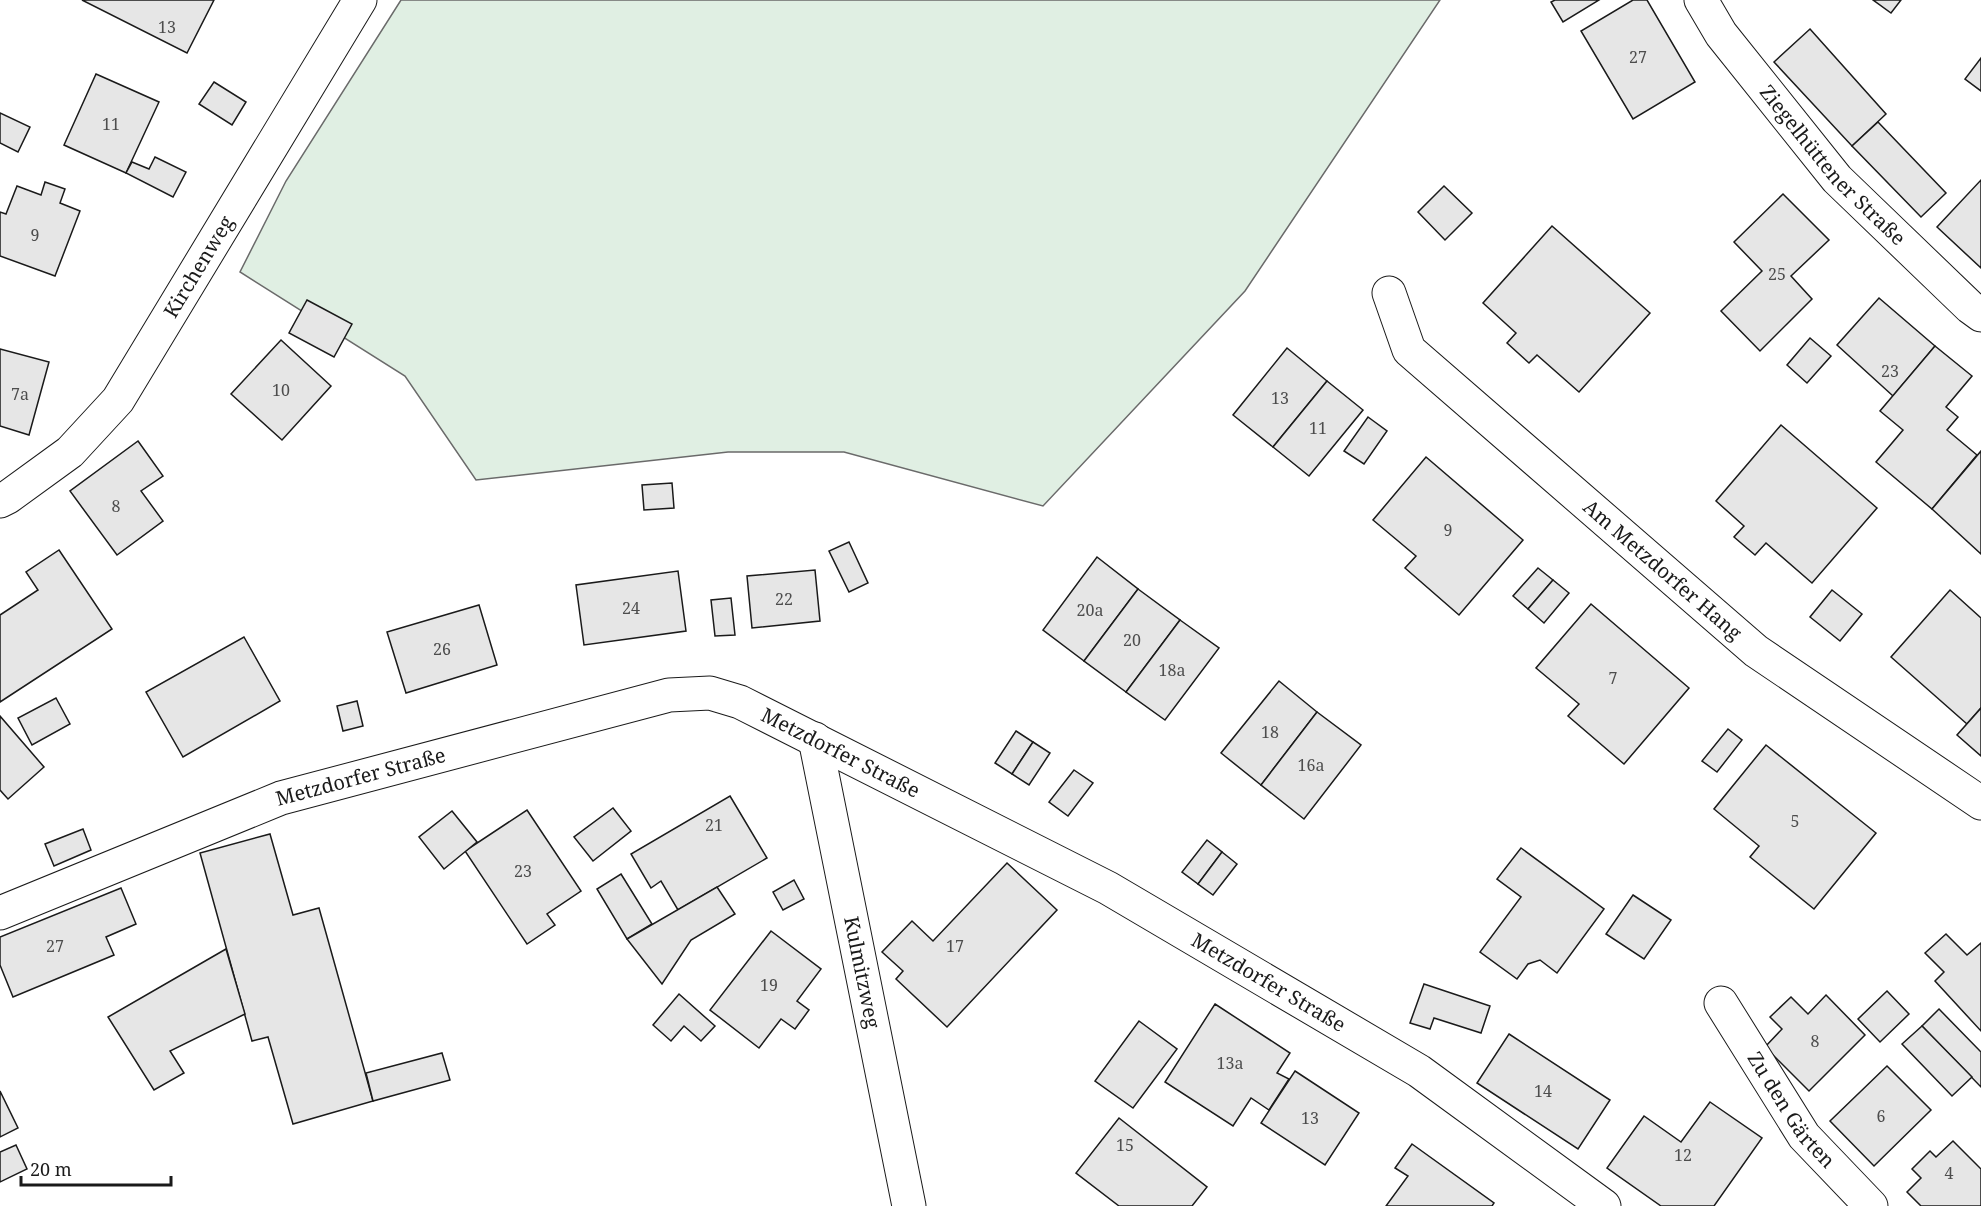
<svg xmlns="http://www.w3.org/2000/svg" width="1981" height="1206" font-family="'Noto Serif',serif">
	<rect width="100%" height="100%" fill="#fff"/>
	<path fill="#e0efe3" stroke="#6a6a6a" stroke-width="1.5" d="M 401,0 L 1440,0 L 1245,291 L 1043,506 L 844,452 L 728,452 L 476,480 L 405,376 L 240,272 L 286,181 Z"/>
	<g fill="#e6e6e6" stroke="#1a1a1a" stroke-width="1.5">
		<path d="M 82,0 L 214,0 L 187,53 Z"/>
		<path d="M 1555,0 L 1599,0 L 1563,22 L 1551,2 Z"/>
		<path d="M 1633,0 L 1647,0 L 1695,82 L 1633,119 L 1581,31 Z"/>
		<path d="M 1873,0 L 1901,0 L 1891,13 Z"/>
		<path d="M 1810,29 L 1886,114 L 1852,146 L 1774,62 Z"/>
		<path d="M 1981,58 L 1981,91 L 1965,79 Z"/>
		<path d="M 96,74 L 159,102 L 126,173 L 64,145 Z"/>
		<path d="M 214,82 L 246,102 L 232,125 L 199,104 Z"/>
		<path d="M 0,113 L 30,127 L 18,152 L 0,143 Z"/>
		<path d="M 1878,122 L 1946,193 L 1921,217 L 1852,146 Z"/>
		<path d="M 155,157 L 186,172 L 173,197 L 126,173 L 132,162 L 149,169 Z"/>
		<path d="M 1981,180 L 1981,268 L 1937,227 Z"/>
		<path d="M 45,182 L 65,189 L 60,203 L 80,211 L 55,276 L 0,256 L 0,212 L 6,214 L 17,186 L 41,195 Z"/>
		<path d="M 1444,186 L 1472,213 L 1445,240 L 1418,212 Z"/>
		<path d="M 1783,194 L 1829,240 L 1791,276 L 1812,299 L 1760,351 L 1721,311 L 1762,271 L 1734,242 Z"/>
		<path d="M 1552,226 L 1650,313 L 1579,392 L 1537,355 L 1529,363 L 1507,343 L 1516,333 L 1483,303 Z"/>
		<path d="M 1879,298 L 1935,346 L 1893,396 L 1837,345 Z"/>
		<path d="M 307,300 L 352,324 L 334,357 L 289,333 Z"/>
		<path d="M 1810,338 L 1831,356 L 1807,383 L 1787,365 Z"/>
		<path d="M 281,340 L 331,386 L 282,440 L 231,394 Z"/>
		<path d="M 1935,346 L 1972,376 L 1946,407 L 1958,417 L 1947,430 L 1977,455 L 1932,509 L 1876,462 L 1903,430 L 1880,411 Z"/>
		<path d="M 1287,348 L 1327,381 L 1273,447 L 1233,415 Z"/>
		<path d="M 0,349 L 49,362 L 29,435 L 0,426 Z"/>
		<path d="M 1327,381 L 1363,410 L 1309,476 L 1273,447 Z"/>
		<path d="M 1368,417 L 1387,431 L 1364,464 L 1344,451 Z"/>
		<path d="M 1781,425 L 1877,508 L 1812,583 L 1766,543 L 1755,555 L 1734,537 L 1744,526 L 1716,501 Z"/>
		<path d="M 138,441 L 163,476 L 141,491 L 163,521 L 117,555 L 70,491 Z"/>
		<path d="M 1981,451 L 1981,554 L 1932,509 Z"/>
		<path d="M 1426,457 L 1523,540 L 1459,615 L 1405,568 L 1416,556 L 1373,520 Z"/>
		<path d="M 672,483 L 674,508 L 644,510 L 642,485 Z"/>
		<path d="M 849,542 L 868,583 L 849,592 L 829,551 Z"/>
		<path d="M 59,550 L 112,629 L 0,702 L 0,615 L 38,590 L 26,572 Z"/>
		<path d="M 1097,557 L 1138,589 L 1084,661 L 1043,630 Z"/>
		<path d="M 1538,568 L 1553,580 L 1528,609 L 1513,596 Z"/>
		<path d="M 815,570 L 820,621 L 752,628 L 747,576 Z"/>
		<path d="M 678,571 L 686,631 L 584,645 L 576,585 Z"/>
		<path d="M 1553,580 L 1569,593 L 1544,623 L 1528,609 Z"/>
		<path d="M 1138,589 L 1180,620 L 1126,692 L 1084,661 Z"/>
		<path d="M 1832,590 L 1862,614 L 1840,641 L 1810,617 Z"/>
		<path d="M 1950,590 L 1981,618 L 1981,708 L 1967,724 L 1891,657 Z"/>
		<path d="M 731,598 L 735,635 L 715,636 L 711,600 Z"/>
		<path d="M 1591,604 L 1689,688 L 1624,764 L 1568,716 L 1579,704 L 1536,668 Z"/>
		<path d="M 479,605 L 497,665 L 406,693 L 387,632 Z"/>
		<path d="M 1180,620 L 1219,648 L 1165,720 L 1126,692 Z"/>
		<path d="M 244,637 L 280,701 L 183,757 L 146,692 Z"/>
		<path d="M 1279,681 L 1317,712 L 1261,785 L 1221,753 Z"/>
		<path d="M 56,698 L 70,724 L 32,745 L 18,718 Z"/>
		<path d="M 357,701 L 363,726 L 343,731 L 337,706 Z"/>
		<path d="M 1981,708 L 1981,756 L 1957,735 Z"/>
		<path d="M 1317,712 L 1361,745 L 1304,819 L 1261,785 Z"/>
		<path d="M 0,716 L 44,767 L 8,799 L 0,790 Z"/>
		<path d="M 1728,729 L 1742,740 L 1717,772 L 1702,761 Z"/>
		<path d="M 1016,731 L 1033,742 L 1012,774 L 995,763 Z"/>
		<path d="M 1033,742 L 1050,753 L 1029,785 L 1012,774 Z"/>
		<path d="M 1766,745 L 1876,833 L 1814,909 L 1750,857 L 1759,846 L 1714,809 Z"/>
		<path d="M 1074,770 L 1093,783 L 1068,816 L 1049,802 Z"/>
		<path d="M 730,796 L 767,858 L 678,910 L 661,881 L 651,888 L 631,854 Z"/>
		<path d="M 613,808 L 631,831 L 593,861 L 574,837 Z"/>
		<path d="M 527,810 L 581,891 L 547,914 L 555,925 L 527,944 L 465,851 Z"/>
		<path d="M 452,811 L 477,842 L 444,869 L 419,837 Z"/>
		<path d="M 83,829 L 91,850 L 54,866 L 45,844 Z"/>
		<path d="M 270,834 L 293,915 L 319,908 L 373,1101 L 293,1124 L 268,1037 L 252,1041 L 200,853 Z"/>
		<path d="M 1207,840 L 1222,852 L 1198,884 L 1182,872 Z"/>
		<path d="M 1521,848 L 1604,909 L 1557,973 L 1540,960 L 1528,964 L 1517,979 L 1480,952 L 1521,897 L 1497,879 Z"/>
		<path d="M 1222,852 L 1237,864 L 1213,895 L 1198,884 Z"/>
		<path d="M 1007,863 L 1057,910 L 947,1027 L 896,979 L 903,971 L 882,952 L 912,921 L 933,941 Z"/>
		<path d="M 621,874 L 652,924 L 627,939 L 597,889 Z"/>
		<path d="M 794,880 L 804,899 L 783,910 L 773,892 Z"/>
		<path d="M 717,887 L 735,914 L 691,940 L 662,984 L 627,939 Z"/>
		<path d="M 121,888 L 136,924 L 106,937 L 114,955 L 13,997 L 0,965 L 0,937 Z"/>
		<path d="M 1633,895 L 1671,920 L 1644,959 L 1606,934 Z"/>
		<path d="M 771,931 L 821,969 L 797,1001 L 809,1010 L 795,1029 L 781,1019 L 759,1048 L 710,1010 Z"/>
		<path d="M 1946,934 L 1967,955 L 1981,943 L 1981,1031 L 1935,981 L 1944,972 L 1925,953 Z"/>
		<path d="M 226,949 L 245,1014 L 170,1051 L 184,1073 L 154,1090 L 108,1017 Z"/>
		<path d="M 1424,984 L 1490,1006 L 1481,1033 L 1434,1018 L 1430,1029 L 1410,1023 Z"/>
		<path d="M 1887,991 L 1909,1014 L 1880,1042 L 1858,1019 Z"/>
		<path d="M 679,994 L 715,1026 L 701,1041 L 684,1026 L 671,1041 L 653,1025 Z"/>
		<path d="M 1826,995 L 1865,1035 L 1809,1091 L 1765,1047 L 1782,1029 L 1770,1017 L 1791,997 L 1808,1014 Z"/>
		<path d="M 1215,1004 L 1290,1053 L 1277,1073 L 1289,1079 L 1269,1110 L 1251,1098 L 1233,1126 L 1165,1082 Z"/>
		<path d="M 1939,1009 L 1981,1052 L 1981,1087 L 1922,1026 Z"/>
		<path d="M 1139,1021 L 1177,1049 L 1133,1108 L 1095,1081 Z"/>
		<path d="M 1922,1026 L 1972,1077 L 1952,1096 L 1902,1044 Z"/>
		<path d="M 1509,1034 L 1610,1100 L 1578,1149 L 1477,1083 Z"/>
		<path d="M 442,1053 L 450,1080 L 373,1101 L 366,1073 Z"/>
		<path d="M 1887,1066 L 1931,1110 L 1874,1166 L 1830,1121 Z"/>
		<path d="M 1295,1071 L 1359,1113 L 1325,1165 L 1261,1123 Z"/>
		<path d="M 0,1091 L 18,1128 L 0,1137 Z"/>
		<path d="M 1710,1102 L 1762,1138 L 1714,1206 L 1661,1206 L 1607,1168 L 1644,1116 L 1681,1142 Z"/>
		<path d="M 1119,1118 L 1207,1187 L 1192,1206 L 1119,1206 L 1076,1173 Z"/>
		<path d="M 1953,1141 L 1981,1169 L 1981,1206 L 1921,1206 L 1907,1192 L 1921,1178 L 1912,1169 L 1930,1151 L 1936,1157 Z"/>
		<path d="M 1412,1144 L 1494,1203 L 1492,1206 L 1386,1206 L 1408,1176 L 1395,1168 Z"/>
		<path d="M 16,1145 L 27,1169 L 0,1182 L 0,1152 Z"/>
	</g>
	<g fill="none" stroke-linecap="round" stroke-linejoin="round">
		<defs>
			<g id="minor">
				<path id="s1" d="M 1701,0 L 1721,34 L 1837,179 L 1970,307 L 1981,315"/>
				<path id="s2" d="M 1389,293 L 1409,350 L 1756,651 L 1981,803"/>
				<path id="s3" d="M 0,501 L 8,497 L 70,452 L 118,400 L 360,0"/>
				<path id="s4" d="M 815,739 L 909,1206"/>
				<path id="s5" d="M 0,913 L 281,798 L 669,695 L 710,693 L 740,702 L 1108,888 L 1419,1071 L 1604,1206"/>
				<path id="s6" d="M 1721,1003 L 1804,1136 L 1871,1206"/>
			</g>
		</defs>
		<use href="#minor" stroke="#1a1a1a" stroke-width="35"/>
		<use href="#minor" stroke="#fff" stroke-width="33"/>
	</g>
	<g text-anchor="middle" stroke-width="4.5" stroke-linejoin="round" paint-order="stroke">
		<g font-size="16" fill="#4d4d4d">
			<text x="167" y="33">13</text>
			<text x="1638" y="63">27</text>
			<text x="111" y="130">11</text>
			<text x="35" y="241">9</text>
			<text x="1777" y="280">25</text>
			<text x="1890" y="377">23</text>
			<text x="281" y="396">10</text>
			<text x="20" y="400">7a</text>
			<text x="1280" y="404">13</text>
			<text x="1318" y="434">11</text>
			<text x="116" y="512">8</text>
			<text x="1448" y="536">9</text>
			<text x="784" y="605">22</text>
			<text x="631" y="614">24</text>
			<text x="1090" y="616">20a</text>
			<text x="1132" y="646">20</text>
			<text x="442" y="655">26</text>
			<text x="1172" y="676">18a</text>
			<text x="1613" y="684">7</text>
			<text x="1270" y="738">18</text>
			<text x="1311" y="771">16a</text>
			<text x="1795" y="827">5</text>
			<text x="714" y="831">21</text>
			<text x="523" y="877">23</text>
			<text x="55" y="952">27</text>
			<text x="955" y="952">17</text>
			<text x="769" y="991">19</text>
			<text x="1815" y="1047">8</text>
			<text x="1230" y="1069">13a</text>
			<text x="1543" y="1097">14</text>
			<text x="1881" y="1122">6</text>
			<text x="1310" y="1124">13</text>
			<text x="1125" y="1151">15</text>
			<text x="1683" y="1161">12</text>
			<text x="1949" y="1179">4</text>
		</g>
		<g font-size="20" fill="#1a1a1a" stroke="#fff">
			<text dy="7" stroke="none"><textPath href="#s1" startOffset="212">Ziegelhüttener Straße</textPath></text>
			<text dy="7" stroke="none"><textPath href="#s3" startOffset="312">Kirchenweg</textPath></text>
			<text dy="7" stroke="none"><textPath href="#s2" startOffset="396">Am Metzdorfer Hang</textPath></text>
			<text dy="7" stroke="none"><textPath href="#s5" startOffset="890">Metzdorfer Straße</textPath></text>
			<text dy="7" stroke="none"><textPath href="#s5" startOffset="386">Metzdorfer Straße</textPath></text>
			<text dy="7" stroke="none"><textPath href="#s4" startOffset="238">Kulmitzweg</textPath></text>
			<text dy="7" stroke="none"><textPath href="#s5" startOffset="1376">Metzdorfer Straße</textPath></text>
			<text dy="7" stroke="none"><textPath href="#s6" startOffset="128">Zu den Gärten</textPath></text>
		</g>
	</g>
	<path d="M21 1176v9h150v-9" fill="none" stroke="#1a1a1a" stroke-width="3"/>
	<text x="30" y="1176" font-size="18" fill="#1a1a1a" stroke="#ffffff" stroke-width="4.5" paint-order="stroke">20 m</text>
</svg>
